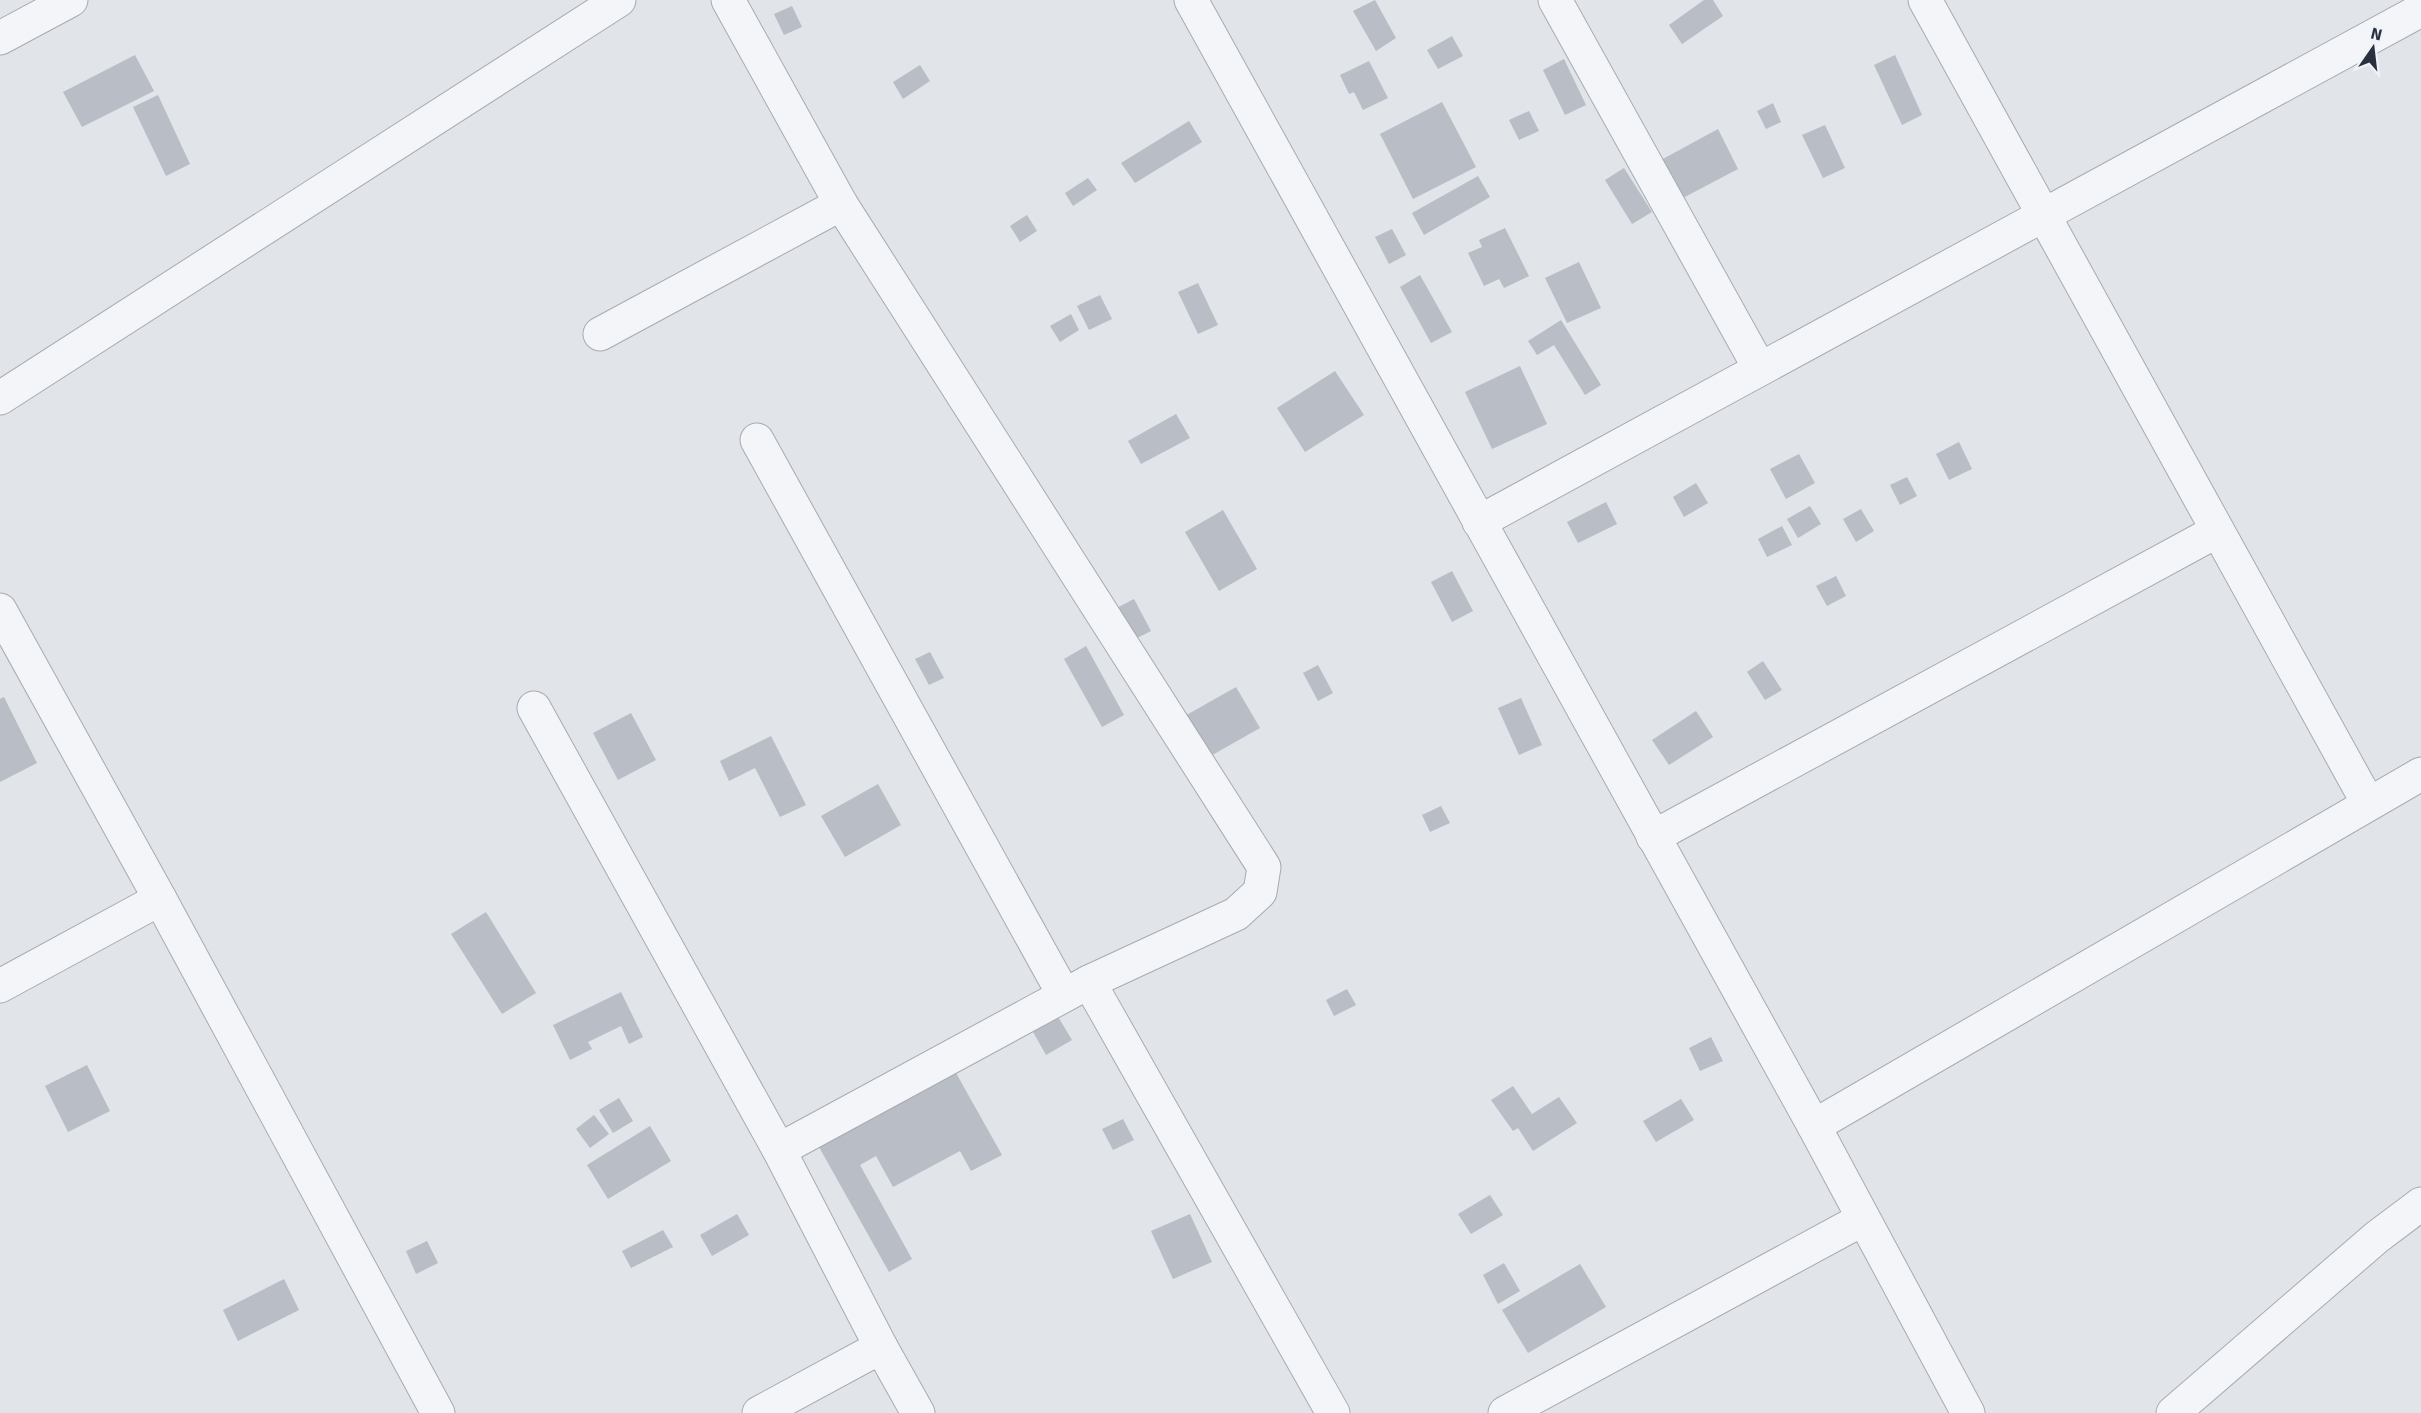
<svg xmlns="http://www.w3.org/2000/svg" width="2421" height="1413" font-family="Signika,sans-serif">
	<rect width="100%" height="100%" fill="#e1e4e9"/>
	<g fill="#b8bdc6">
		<path d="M 1375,0 L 1396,38 L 1376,51 L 1353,11 Z"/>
		<path d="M 1704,0 L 1713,0 L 1723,16 L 1682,44 L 1669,25 Z"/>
		<path d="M 792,6 L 802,27 L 784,35 L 774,14 Z"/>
		<path d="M 1452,36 L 1463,56 L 1438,69 L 1427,50 Z"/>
		<path d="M 135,55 L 154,91 L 82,127 L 63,92 Z"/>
		<path d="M 1895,55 L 1922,115 L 1902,125 L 1874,65 Z"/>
		<path d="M 1564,59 L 1586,105 L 1565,115 L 1543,70 Z"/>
		<path d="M 1369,61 L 1388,98 L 1363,110 L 1354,92 L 1349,94 L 1340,75 Z"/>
		<path d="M 920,65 L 930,81 L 903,99 L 893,82 Z"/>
		<path d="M 158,95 L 190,164 L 166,176 L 133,107 Z"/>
		<path d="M 1442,102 L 1476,167 L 1413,199 L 1380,134 Z"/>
		<path d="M 1773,103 L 1781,122 L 1766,129 L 1757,111 Z"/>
		<path d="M 1529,111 L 1539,131 L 1519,140 L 1509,120 Z"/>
		<path d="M 1189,121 L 1202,142 L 1135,183 L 1121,163 Z"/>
		<path d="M 1825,125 L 1845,168 L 1823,178 L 1802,135 Z"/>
		<path d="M 1718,129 L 1738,169 L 1681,199 L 1661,160 Z"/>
		<path d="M 1624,168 L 1652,212 L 1632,224 L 1605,180 Z"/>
		<path d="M 1478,176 L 1490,197 L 1424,235 L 1412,213 Z"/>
		<path d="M 1088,178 L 1097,190 L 1073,206 L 1065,193 Z"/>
		<path d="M 1027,215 L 1037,231 L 1020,242 L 1010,226 Z"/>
		<path d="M 1505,228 L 1529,276 L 1504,288 L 1499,279 L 1484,286 L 1468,253 L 1482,247 L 1479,240 Z"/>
		<path d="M 1392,229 L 1406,255 L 1389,264 L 1375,237 Z"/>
		<path d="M 1579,262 L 1601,308 L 1567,323 L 1545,278 Z"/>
		<path d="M 1420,275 L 1452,332 L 1431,343 L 1400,287 Z"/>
		<path d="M 1198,283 L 1218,325 L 1198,334 L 1178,292 Z"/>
		<path d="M 1100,295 L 1112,319 L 1089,330 L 1077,306 Z"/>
		<path d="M 1071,314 L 1079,330 L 1060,342 L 1050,326 Z"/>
		<path d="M 1561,320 L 1601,385 L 1585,395 L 1554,345 L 1537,355 L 1528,341 Z"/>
		<path d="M 1520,366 L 1547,424 L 1492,449 L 1465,392 Z"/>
		<path d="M 1335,371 L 1364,415 L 1305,452 L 1277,408 Z"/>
		<path d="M 1176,414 L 1190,438 L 1141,464 L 1128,441 Z"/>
		<path d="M 1959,442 L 1972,469 L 1949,480 L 1936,454 Z"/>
		<path d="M 1799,454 L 1815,483 L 1786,499 L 1770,469 Z"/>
		<path d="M 1907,477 L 1917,496 L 1900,505 L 1890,485 Z"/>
		<path d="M 1696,483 L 1708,503 L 1684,517 L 1673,497 Z"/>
		<path d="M 1606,502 L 1617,524 L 1578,543 L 1567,522 Z"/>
		<path d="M 1810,506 L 1821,524 L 1798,538 L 1787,519 Z"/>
		<path d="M 1861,509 L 1874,531 L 1856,542 L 1843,519 Z"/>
		<path d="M 1223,510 L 1257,569 L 1219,591 L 1185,532 Z"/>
		<path d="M 1782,526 L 1792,545 L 1767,557 L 1758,539 Z"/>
		<path d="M 1452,571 L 1473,611 L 1452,622 L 1431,582 Z"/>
		<path d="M 1836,576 L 1846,596 L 1827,606 L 1816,586 Z"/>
		<path d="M 1134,599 L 1151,631 L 1125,644 L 1109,612 Z"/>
		<path d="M 1086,646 L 1124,715 L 1102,727 L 1064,659 Z"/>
		<path d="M 930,652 L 944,678 L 929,685 L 915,659 Z"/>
		<path d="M 1763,661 L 1782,690 L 1765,700 L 1747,672 Z"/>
		<path d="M 1318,665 L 1333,693 L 1318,701 L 1303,673 Z"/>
		<path d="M 1236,687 L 1260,728 L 1200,762 L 1176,721 Z"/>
		<path d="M 4,697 L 37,763 L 0,782 L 0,699 Z"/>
		<path d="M 1521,698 L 1542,745 L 1519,755 L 1498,708 Z"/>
		<path d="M 1696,711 L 1713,737 L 1669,765 L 1652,740 Z"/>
		<path d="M 631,713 L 656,760 L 618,780 L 593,733 Z"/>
		<path d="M 771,736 L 806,805 L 780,817 L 755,768 L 729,781 L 720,761 Z"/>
		<path d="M 878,784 L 901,825 L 845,857 L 821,816 Z"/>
		<path d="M 1441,806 L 1450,823 L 1430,832 L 1422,815 Z"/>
		<path d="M 486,912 L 536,993 L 502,1014 L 451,934 Z"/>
		<path d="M 1347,989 L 1356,1005 L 1334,1016 L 1326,1000 Z"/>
		<path d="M 621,992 L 643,1037 L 629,1044 L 621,1026 L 588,1042 L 592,1049 L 570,1060 L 553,1025 Z"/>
		<path d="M 1057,1015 L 1072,1040 L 1046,1055 L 1032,1030 Z"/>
		<path d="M 1711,1037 L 1723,1061 L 1700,1071 L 1689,1048 Z"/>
		<path d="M 87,1065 L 110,1111 L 68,1132 L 45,1086 Z"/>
		<path d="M 956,1073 L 1002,1155 L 971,1171 L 960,1151 L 893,1187 L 876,1156 L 860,1165 L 912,1259 L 889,1272 L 819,1147 Z"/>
		<path d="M 1513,1086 L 1532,1114 L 1559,1097 L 1577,1123 L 1533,1151 L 1518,1128 L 1513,1131 L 1491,1100 Z"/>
		<path d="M 619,1098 L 633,1121 L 613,1133 L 599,1110 Z"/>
		<path d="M 1681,1099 L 1694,1120 L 1656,1142 L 1643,1121 Z"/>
		<path d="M 594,1115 L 609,1134 L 590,1148 L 576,1129 Z"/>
		<path d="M 1123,1119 L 1134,1140 L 1113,1150 L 1102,1129 Z"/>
		<path d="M 650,1126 L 671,1161 L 608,1199 L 587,1165 Z"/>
		<path d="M 1490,1195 L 1503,1215 L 1471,1234 L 1458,1214 Z"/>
		<path d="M 737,1214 L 749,1235 L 712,1256 L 700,1235 Z"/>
		<path d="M 1190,1214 L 1212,1262 L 1173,1279 L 1151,1231 Z"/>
		<path d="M 663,1230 L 673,1247 L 631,1268 L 622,1251 Z"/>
		<path d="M 427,1241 L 438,1263 L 416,1274 L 406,1251 Z"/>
		<path d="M 1504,1263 L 1520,1291 L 1498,1304 L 1483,1275 Z"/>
		<path d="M 1580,1264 L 1606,1307 L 1528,1353 L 1502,1310 Z"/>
		<path d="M 284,1279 L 299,1310 L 238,1341 L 223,1310 Z"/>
	</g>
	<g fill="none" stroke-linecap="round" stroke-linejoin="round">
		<defs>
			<g id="minor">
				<path d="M 728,0 L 841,204 L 1264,867 L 1260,892 L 1236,914 L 1089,982 L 779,1150"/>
				<path d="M 1191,0 L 1814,1126 L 1968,1413"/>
				<path d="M 1555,0 L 1760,369"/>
				<path d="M 1925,0 L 2368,803"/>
				<path d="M 0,38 L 71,0"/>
				<path d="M 600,334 L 841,204"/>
				<path d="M 0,398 L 619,0"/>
				<path d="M 757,440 L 1064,995"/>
				<path d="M 1479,522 L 2421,10"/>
				<path d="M 0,610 L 160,899 L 438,1413"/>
				<path d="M 534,708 L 779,1150 L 881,1347 L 918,1413"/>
				<path d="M 1653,837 L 2217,531"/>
				<path d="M 1089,982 L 1333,1413"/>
				<path d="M 0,986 L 160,899"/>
				<path d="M 1814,1126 L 2421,774"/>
				<path d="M 759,1413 L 881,1347"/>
				<path d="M 1505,1413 L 1863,1219"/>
				<path d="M 2173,1413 L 2377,1237 L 2421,1204"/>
			</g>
		</defs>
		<use href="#minor" stroke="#a6abb3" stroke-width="35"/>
		<use href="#minor" stroke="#f3f5f8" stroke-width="33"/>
	</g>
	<g transform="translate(2373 48) rotate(14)" stroke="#f0f3f7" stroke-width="4.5" paint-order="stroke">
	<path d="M0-4.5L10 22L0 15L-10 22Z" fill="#293141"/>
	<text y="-9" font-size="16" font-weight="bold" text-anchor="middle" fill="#293141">N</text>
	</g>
</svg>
